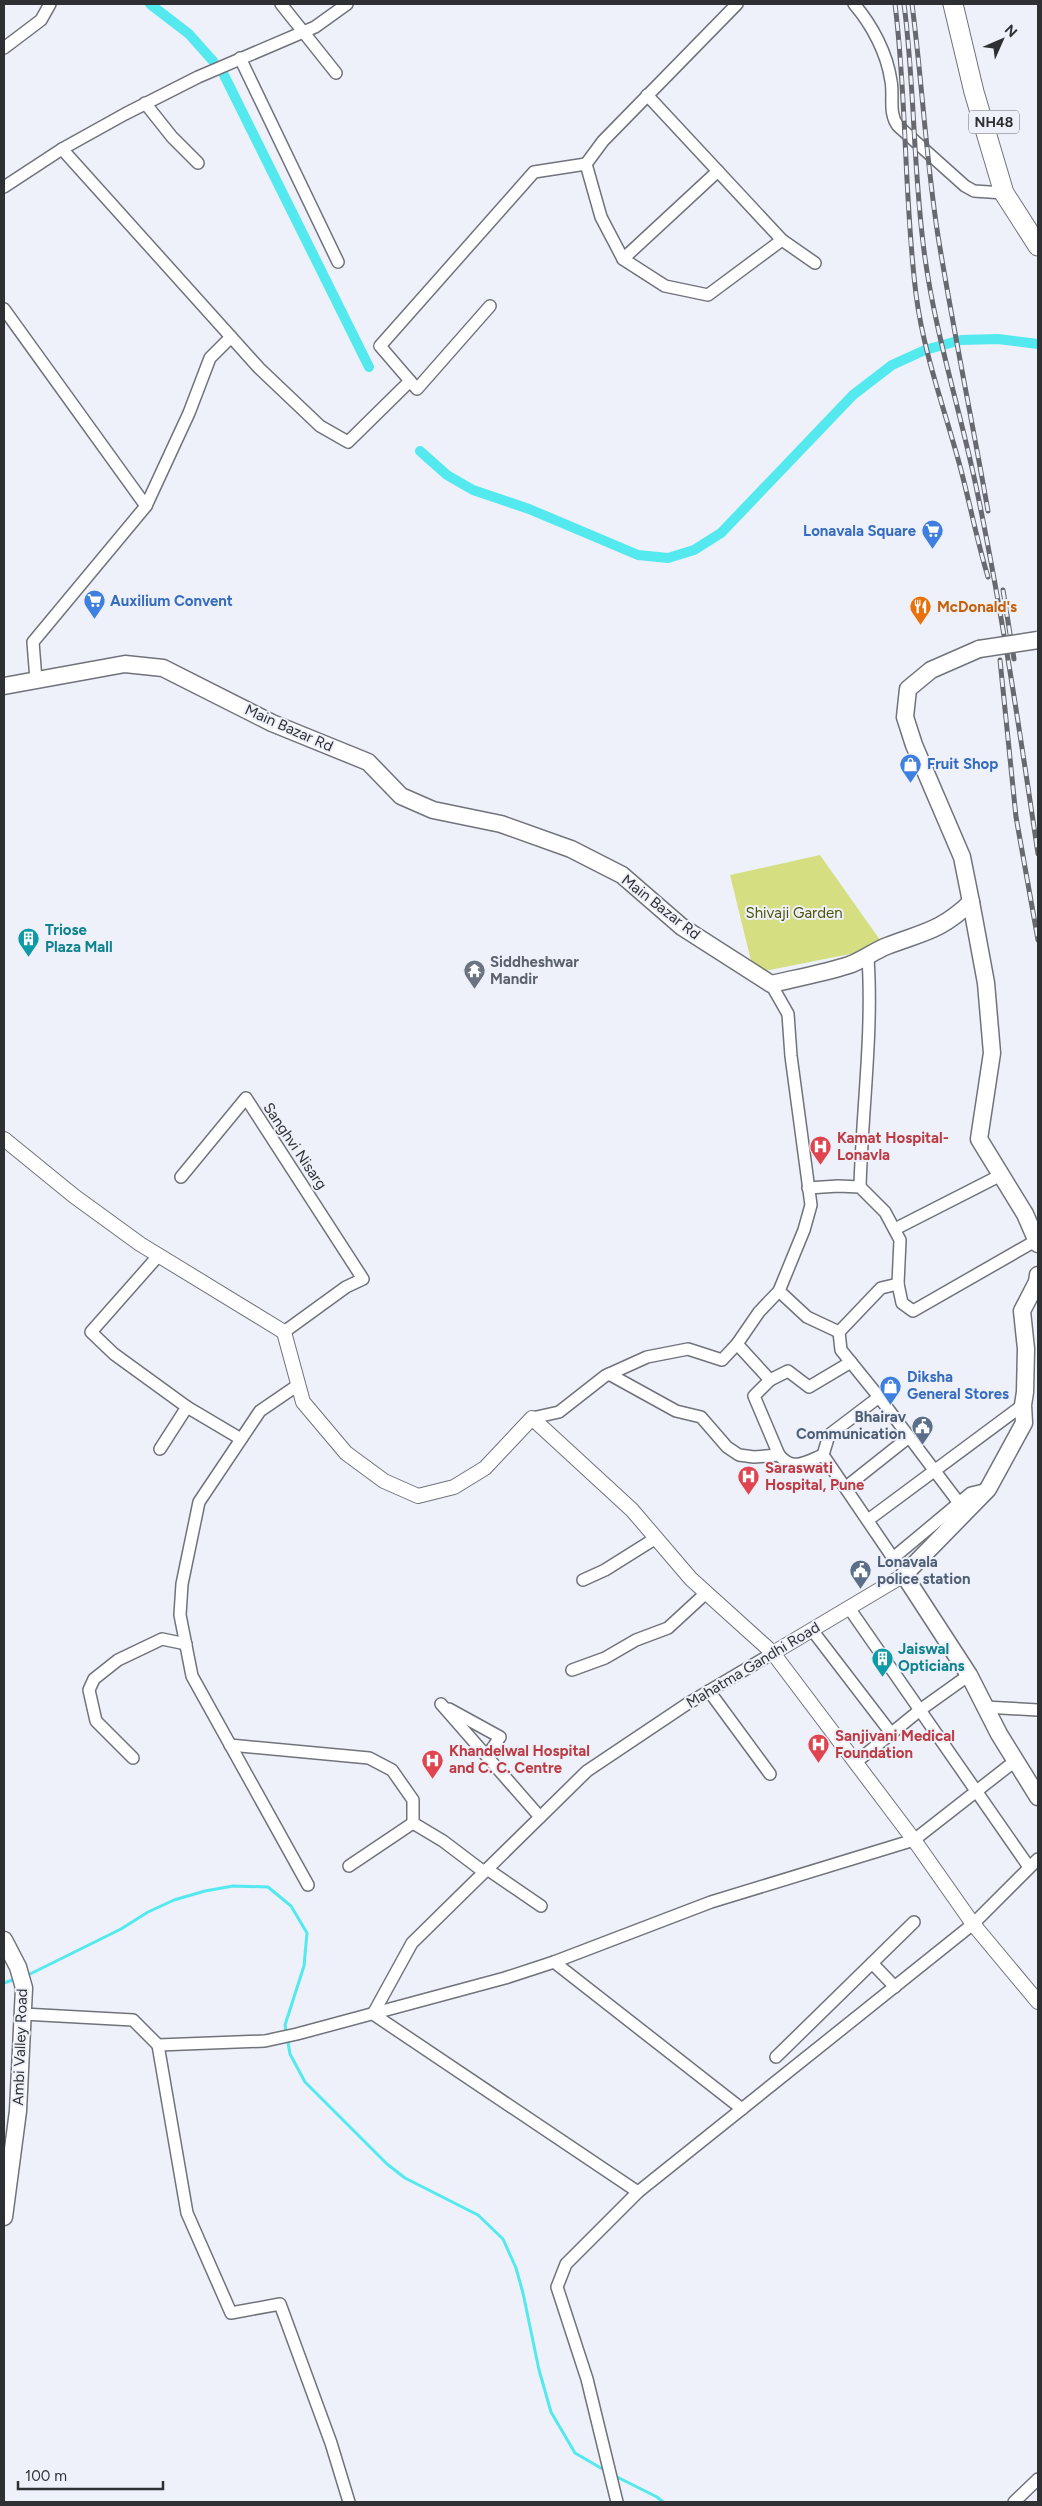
<svg xmlns="http://www.w3.org/2000/svg" width="1042" height="2506" font-family="Figtree,sans-serif">
	<rect width="100%" height="100%" fill="#eef1fa"/>
	<path fill="#d5df81" d="M 820,855 L 885,947 L 754,973 L 730,875 Z"/>
	<g fill="none" stroke-linecap="round" stroke-linejoin="round">
		<g stroke="#54e8ef" stroke-width="3">
			<path d="M 26,1976 L 121,1929 L 148,1912 L 174,1900 L 205,1891 L 233,1886 L 268,1887 L 291,1906 L 307,1933 L 304,1966 L 285,2025 L 290,2054 L 305,2082 L 387,2164 L 405,2178 L 478,2215 L 503,2239 L 516,2268 L 523,2293 L 539,2370 L 551,2412 L 575,2453 L 606,2471"/>
			<path d="M 4,1983 L 15,1979"/>
			<path d="M 613,2475 L 657,2497 L 663,2502"/>
		</g>
		<g stroke="#54e8ef" stroke-width="10">
			<path d="M 150,4 L 189,34 L 213,61"/>
			<path d="M 222,71 L 369,367"/>
			<path d="M 420,451 L 447,475 L 473,490 L 529,509 L 638,555 L 668,558 L 694,550 L 721,533 L 853,395 L 892,365 L 925,350 L 961,340 L 998,339 L 1038,344"/>
		</g>
		<defs>
			<g id="minor">
				<path d="M 281,4 L 336,73"/>
				<path d="M 737,4 L 603,141 L 586,164 L 601,217 L 623,259 L 665,286 L 708,295 L 782,240"/>
				<path d="M 854,4 C 872,25 887,53 891,81 C 894,96 888,113 898,126 L 965,186 L 974,191 L 1004,193"/>
				<path d="M 4,48 L 41,20 L 50,4"/>
				<path d="M 240,58 L 338,262"/>
				<path d="M 647,95 L 782,240 L 815,263"/>
				<path d="M 145,103 L 172,137 L 198,163"/>
				<path d="M 62,149 L 259,368 L 320,426 L 348,442 L 410,381"/>
				<path d="M 4,187 L 62,149 L 125,114 L 198,77 L 315,27 L 347,4"/>
				<path d="M 623,259 L 718,171"/>
				<path d="M 490,306 L 417,389 L 380,346 L 534,172 L 586,164"/>
				<path d="M 4,309 L 146,506 L 33,642 L 36,680"/>
				<path d="M 146,506 L 189,413 L 210,358 L 231,337"/>
				<path d="M 181,1177 L 246,1098 L 363,1279 L 346,1287 L 284,1332"/>
				<path d="M 860,1187 C 862,1111 873,1033 868,958"/>
				<path d="M 895,1229 L 1001,1175"/>
				<path d="M 159,1255 L 91,1332 L 114,1354 L 187,1407 L 241,1439"/>
				<path d="M 898,1284 L 902,1303 L 913,1311 L 1037,1240"/>
				<path d="M 779,1291 L 807,1317 L 839,1332 L 881,1288 L 898,1284 L 900,1240 L 885,1212 L 860,1187 L 838,1186 L 808,1188"/>
				<path d="M 839,1332 L 841,1350 L 879,1397"/>
				<path d="M 737,1344 L 770,1380 L 754,1396 L 779,1455"/>
				<path d="M 609,1374 L 676,1411 L 701,1417 L 727,1447 L 739,1455 L 754,1457 L 779,1455 C 793,1472 806,1462 823,1455 L 893,1558 L 971,1493 L 988,1489"/>
				<path d="M 770,1380 L 788,1371 L 809,1387 L 851,1362"/>
				<path d="M 298,1385 L 260,1411 L 199,1502 L 182,1584 L 180,1615 L 192,1676 L 308,1885"/>
				<path d="M 532,1418 L 559,1412 L 605,1376 L 647,1357 L 688,1349 L 722,1360 L 737,1344 L 759,1312 L 779,1291 L 804,1230 L 811,1205 L 791,1056 L 788,1014 L 771,984"/>
				<path d="M 160,1449 L 187,1407"/>
				<path d="M 823,1455 L 829,1435 L 879,1397 L 959,1503"/>
				<path d="M 846,1487 L 909,1437"/>
				<path d="M 868,1520 L 1023,1405"/>
				<path d="M 583,1580 L 605,1570 L 656,1538"/>
				<path d="M 849,1608 L 1029,1867"/>
				<path d="M 812,1630 L 891,1733"/>
				<path d="M 773,1653 L 687,1704 L 587,1771 L 412,1943 L 373,2014 L 638,2192 L 973,1924 L 1038,1859"/>
				<path d="M 572,1670 L 605,1658 L 636,1640 L 668,1628 L 706,1593"/>
				<path d="M 709,1691 L 770,1774"/>
				<path d="M 441,1704 L 540,1817"/>
				<path d="M 985,1707 L 1038,1710"/>
				<path d="M 449,1709 L 500,1737 L 487,1756"/>
				<path d="M 230,1745 L 369,1758 L 392,1770 L 413,1800 L 413,1823 L 443,1841 L 484,1872"/>
				<path d="M 133,1758 L 96,1721 L 89,1690 L 94,1679 L 118,1660 L 162,1639 L 186,1644"/>
				<path d="M 855,1763 L 920,1710 L 969,1675"/>
				<path d="M 349,1866 L 413,1823"/>
				<path d="M 487,1869 L 541,1906"/>
				<path d="M 554,1962 L 742,2109"/>
				<path d="M 872,1963 L 895,1987"/>
				<path d="M 23,2014 L 133,2020 L 158,2045 L 265,2041 L 297,2034 L 505,1978 L 554,1962 L 711,1902 L 914,1840 L 1015,1761"/>
				<path d="M 158,2045 L 187,2213 L 231,2313 L 280,2304 L 331,2443 L 349,2502"/>
				<path d="M 776,2057 L 914,1922"/>
				<path d="M 617,2502 L 587,2379 L 557,2287 L 566,2264 L 638,2192"/>
				<path d="M 1014,2502 L 1038,2479"/>
			</g>
			<g id="tertiary">
				<path d="M 4,1139 L 74,1196 L 140,1244 L 284,1332 L 303,1402 L 346,1453 L 384,1481 L 418,1496 L 454,1487 L 485,1468 L 532,1418 L 632,1510 L 691,1579 L 773,1653 L 914,1840 L 973,1924 L 1038,2002"/>
				<path d="M 773,1653 L 904,1575"/>
			</g>
			<g id="secondary">
				<path d="M 4,686 L 125,664 L 163,668 L 272,723 L 368,762 L 401,796 L 433,810 L 501,824 L 571,849 L 622,875 L 682,927 L 771,984 C 797,978 824,973 849,965 C 863,960 874,951 887,946 C 923,932 941,931 971,902 L 962,857 L 914,745 L 905,717 L 908,689 L 931,670 L 979,649"/>
				<path d="M 971,902 L 986,983 L 992,1053 L 979,1139 L 1025,1214 L 1038,1244"/>
				<path d="M 1038,1275 L 1037,1282 L 1022,1311 L 1026,1349 L 1025,1392 L 1023,1405 L 1024,1423 L 988,1489 L 904,1575 L 969,1675 L 999,1734 L 1038,1797"/>
				<path d="M 4,1940 L 18,1967 L 24,1988 L 18,2111 L 4,2217"/>
			</g>
			<path id="trunk" d="M 953,4 L 974,92 L 1004,193 L 1038,246"/>
		</defs>
		<use href="#minor" stroke="#71737b" stroke-width="14"/>
		<use href="#tertiary" stroke="#71737b" stroke-width="16"/>
		<use href="#secondary" stroke="#71737b" stroke-width="19"/>
		<use href="#trunk" stroke="#71737b" stroke-width="21"/>
		<use href="#minor" stroke="#fff" stroke-width="11"/>
		<use href="#tertiary" stroke="#fff" stroke-width="14"/>
		<use href="#secondary" stroke="#fff" stroke-width="16"/>
		<use href="#trunk" stroke="#fff" stroke-width="19"/>
		<defs>
			<g id="rail">
				<path d="M 895,4 C 907,100 904,198 916,294 C 923,350 943,405 958,459 C 969,498 976,538 988,577"/>
				<path d="M 904,4 C 915,88 913,174 925,258 C 936,337 961,413 977,491 C 1002,611 1020,733 1038,854"/>
				<path d="M 912,4 C 922,81 926,159 938,236 C 953,328 972,420 988,511"/>
				<path d="M 1003,590 L 1014,659"/>
				<path d="M 1000,660 L 1016,817 L 1038,940"/>
			</g>
		</defs>
		<use href="#rail" stroke="#68696e" stroke-width="5"/>
		<use href="#rail" stroke="#eef1fa" stroke-width="3" stroke-dasharray="9" stroke-linecap="butt"/>
		<defs>
			<path id="secondary-bridge" d="M 979,649 L 1038,640"/>
		</defs>
		<use href="#secondary-bridge" stroke="#71737b" stroke-width="19" stroke-linecap="butt"/>
		<use href="#secondary-bridge" stroke="#fff" stroke-width="16"/>
	</g>
	<defs>
		<symbol id="supermarket-pin" viewBox="-11 -11 22 30"><path d="M0 17L-7.5 6A9.5 9.5 0 1 1 7.5 6Z" fill="#3f7fe0" stroke="#eef1fa"/><path d="M-6-5.5h2.5l.6 2H6L4.5 2H-2.5L-4.4-4H-6ZM-1.5 3.2a1.3 1.3 0 1 0 .1 0ZM3 3.2a1.3 1.3 0 1 0 .1 0Z" fill="#fff"/></symbol>
		<symbol id="restaurant-pin" viewBox="-11 -11 22 30"><path d="M0 17L-7.5 6A9.5 9.5 0 1 1 7.5 6Z" fill="#e8710a" stroke="#eef1fa"/><path d="M-5-6h1v4h1v-4h1v4h1v-4h1v5L-1.5 .5V6h-2V.5L-5-1ZM5-6V6H3V1.5H1.5Q1.5-4 5-6Z" fill="#fff"/></symbol>
		<symbol id="shop-pin" viewBox="-11 -11 22 30"><path d="M0 17L-7.5 6A9.5 9.5 0 1 1 7.5 6Z" fill="#3f7fe0" stroke="#eef1fa"/><path d="M-5-2.5h2.3a2.7 3.5 0 0 1 5.4 0H5L5.5 6h-11ZM-1.5-2.5h3a1.5 2.3 0 0 0-3 0Z" fill="#fff"/></symbol>
		<symbol id="building-pin" viewBox="-11 -11 22 30"><path d="M0 17L-7.5 6A9.5 9.5 0 1 1 7.5 6Z" fill="#0f9aa8" stroke="#eef1fa"/><path d="M-4-6H4V6H1V3H-1V6H-4ZM-2.5-4.3h1.7v1.8h-1.7ZM.8-4.3h1.7v1.8H.8ZM-2.5-1h1.7V.8h-1.7ZM.8-1h1.7V.8H.8Z" fill="#fff"/></symbol>
		<symbol id="temple-pin" viewBox="-11 -11 22 30"><path d="M0 17L-7.5 6A9.5 9.5 0 1 1 7.5 6Z" fill="#6b7280" stroke="#eef1fa"/><path d="M0-6L5-2H3V0L6.5 2.5H4V6H1.5V3h-3V6H-4V2.5H-6.5L-3 0V-2H-5Z" fill="#fff"/></symbol>
		<symbol id="hospital-pin" viewBox="-11 -11 22 30"><path d="M0 17L-7.5 6A9.5 9.5 0 1 1 7.5 6Z" fill="#e0444e" stroke="#eef1fa"/><path d="M-5-5h3v3.5h4V-5h3V5h-3V1.5h-4V5h-3Z" fill="#fff"/></symbol>
		<symbol id="civic-pin" viewBox="-11 -11 22 30"><path d="M0 17L-7.5 6A9.5 9.5 0 1 1 7.5 6Z" fill="#5c6f8a" stroke="#eef1fa"/><path d="M-.6-6.5H3V-4.5H.6V-3L4-1V1h2V6H-6V1h2V-1L-.6-3ZM-1.2 2.5V6h2.4V2.5Z" fill="#fff"/></symbol>
	</defs>
	<g fill-rule="evenodd">
		<use href="#supermarket-pin" x="920" y="518" width="25" height="34"/>
		<use href="#supermarket-pin" x="82" y="588" width="25" height="34"/>
		<use href="#restaurant-pin" x="908" y="594" width="25" height="34"/>
		<use href="#shop-pin" x="898" y="752" width="25" height="34"/>
		<use href="#building-pin" x="16" y="926" width="25" height="34"/>
		<use href="#temple-pin" x="462" y="958" width="25" height="34"/>
		<use href="#hospital-pin" x="808" y="1134" width="25" height="34"/>
		<use href="#shop-pin" x="878" y="1374" width="25" height="34"/>
		<use href="#civic-pin" x="910" y="1414" width="25" height="34"/>
		<use href="#hospital-pin" x="736" y="1464" width="25" height="34"/>
		<use href="#civic-pin" x="848" y="1558" width="25" height="34"/>
		<use href="#building-pin" x="870" y="1646" width="25" height="34"/>
		<use href="#hospital-pin" x="806" y="1732" width="25" height="34"/>
		<use href="#hospital-pin" x="420" y="1748" width="25" height="34"/>
	</g>
	<g text-anchor="middle" stroke-width="4" stroke-linejoin="round" paint-order="stroke">
		<rect fill="#eef1fa" stroke="#686a6f" stroke-width="1" x="969" y="110.5" width="50" height="23" rx="4"/>
		<g font-size="14" font-weight="bold" fill="#2f3033">
			<text x="994" y="127">NH48</text>
		</g>
		<g font-size="15" font-weight="bold" fill="#366cbe" stroke="#eef1fa" text-anchor="start">
			<text x="916" y="536" text-anchor="end">Lonavala Square</text>
			<text x="110" y="606">Auxilium Convent</text>
			<text x="927" y="769">Fruit Shop</text>
			<text x="907" y="1382">Diksha<tspan x="907" dy="17">General Stores</tspan></text>
		</g>
		<g font-size="15" font-weight="bold" fill="#c56008" stroke="#eef1fa" text-anchor="start">
			<text x="937" y="612">McDonald's</text>
		</g>
		<g font-size="15" fill="#2f3033" stroke="#eef1fa">
			<text transform="translate(289 728) rotate(24)" y="5">Main Bazar Rd</text>
			<text transform="translate(661 907) rotate(38)" y="5">Main Bazar Rd</text>
			<text transform="translate(295 1146) rotate(56)" y="5">Sanghvi Nisarg</text>
			<text transform="translate(753 1665) rotate(-31)" y="5">Mahatma Gandhi Road</text>
			<text transform="translate(20 2047) rotate(-88)" y="5">Ambi Valley Road</text>
		</g>
		<g font-size="15" fill="#4f5408" stroke="#eef1fa">
			<text x="794" y="918">Shivaji Garden</text>
		</g>
		<g font-size="15" font-weight="bold" fill="#0d838f" stroke="#eef1fa" text-anchor="start">
			<text x="45" y="935">Triose<tspan x="45" dy="17">Plaza Mall</tspan></text>
			<text x="898" y="1654">Jaiswal<tspan x="898" dy="17">Opticians</tspan></text>
		</g>
		<g font-size="15" font-weight="bold" fill="#5b616d" stroke="#eef1fa" text-anchor="start">
			<text x="490" y="967">Siddheshwar<tspan x="490" dy="17">Mandir</tspan></text>
		</g>
		<g font-size="15" font-weight="bold" fill="#be3a42" stroke="#eef1fa" text-anchor="start">
			<text x="837" y="1143">Kamat Hospital-<tspan x="837" dy="17">Lonavla</tspan></text>
			<text x="765" y="1473">Saraswati<tspan x="765" dy="17">Hospital, Pune</tspan></text>
			<text x="835" y="1741">Sanjivani Medical<tspan x="835" dy="17">Foundation</tspan></text>
			<text x="449" y="1756">Khandelwal Hospital<tspan x="449" dy="17">and C. C. Centre</tspan></text>
		</g>
		<g font-size="15" font-weight="bold" fill="#4e5e75" stroke="#eef1fa" text-anchor="end">
			<text x="906" y="1422">Bhairav<tspan x="906" dy="17">Communication</tspan></text>
			<text x="877" y="1567" text-anchor="start">Lonavala<tspan x="877" dy="17">police station</tspan></text>
		</g>
	</g>
	<rect width="1042" height="2506" fill="none" stroke="#2f3033" stroke-width="10"/>
	<g transform="translate(1002 40) rotate(45)" stroke="#eef1fa" stroke-width="4" paint-order="stroke">
	<path d="M0-4L9 19L0 12L-9 19Z" fill="#2f3033"/>
	<text y="-8" font-size="14" font-weight="bold" text-anchor="middle" fill="#2f3033">N</text>
	</g>
	<path d="M18 2481v8h145v-8" fill="none" stroke="#2f3033" stroke-width="2.5"/>
	<text x="25" y="2481" font-size="15" fill="#2f3033" stroke="#eef1fa" stroke-width="4" paint-order="stroke">100 m</text>
</svg>
